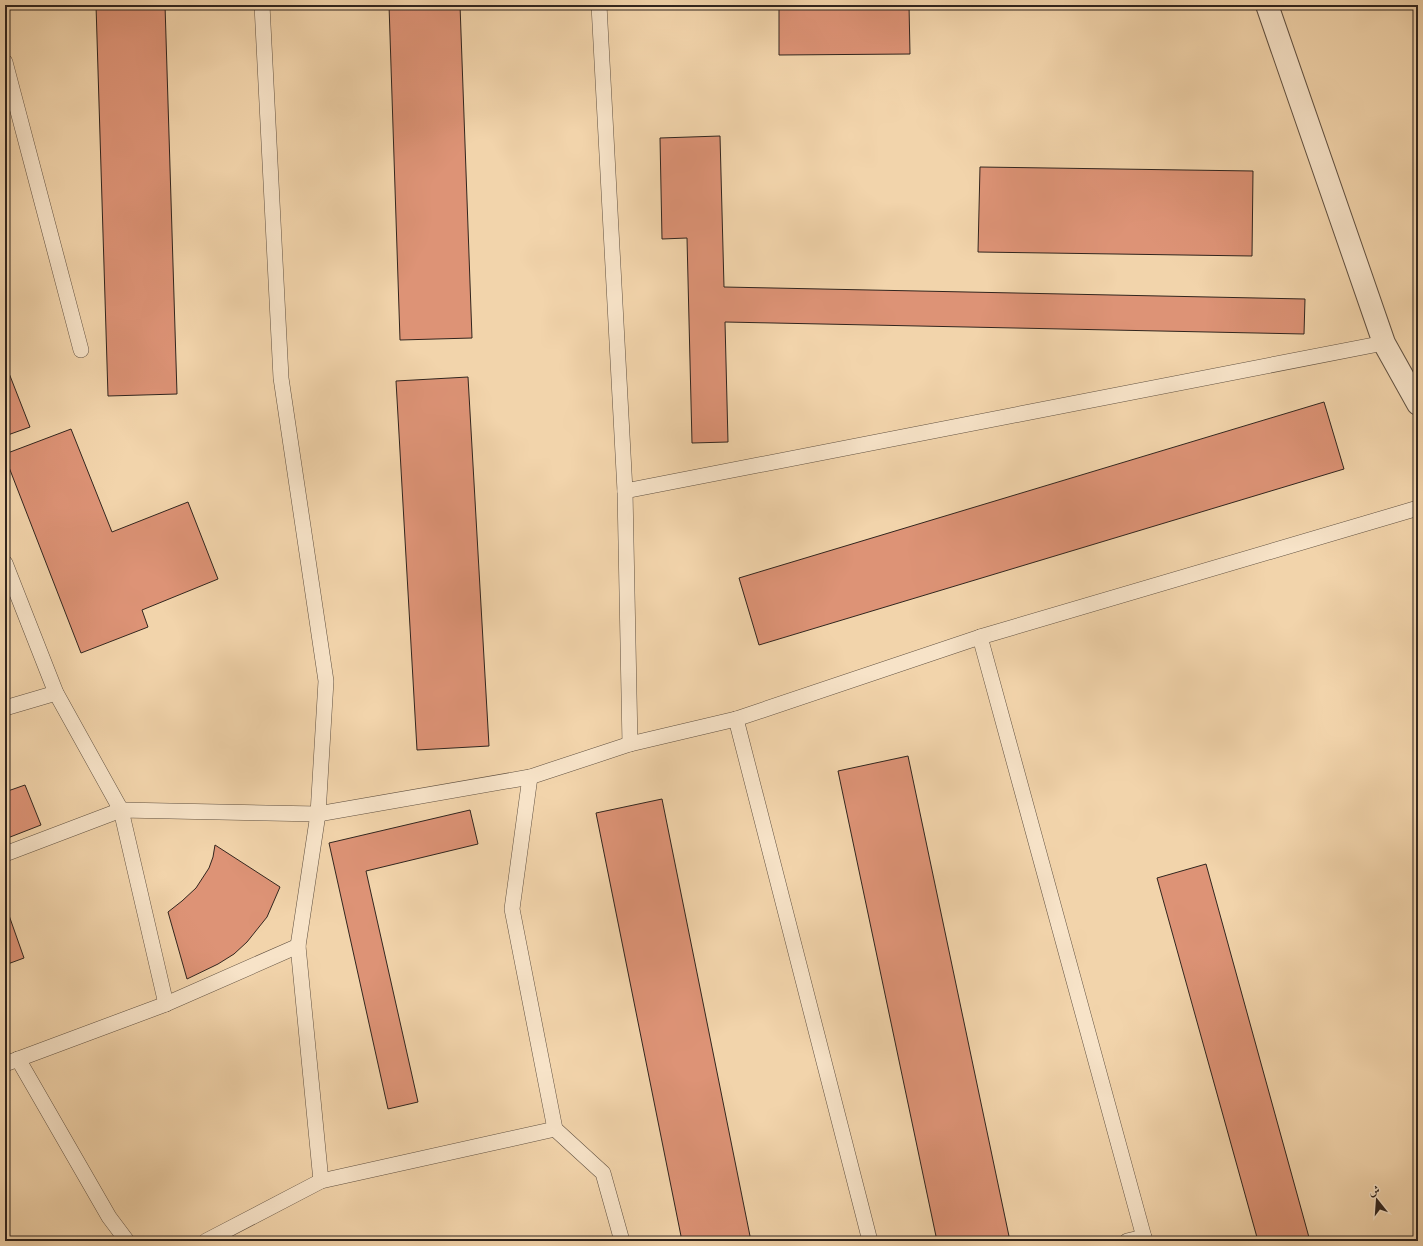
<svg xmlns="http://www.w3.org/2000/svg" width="1423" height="1246" font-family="'EB Garamond',Amiri,serif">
	<rect width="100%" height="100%" fill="#f2d4ab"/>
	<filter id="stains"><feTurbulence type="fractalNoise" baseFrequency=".005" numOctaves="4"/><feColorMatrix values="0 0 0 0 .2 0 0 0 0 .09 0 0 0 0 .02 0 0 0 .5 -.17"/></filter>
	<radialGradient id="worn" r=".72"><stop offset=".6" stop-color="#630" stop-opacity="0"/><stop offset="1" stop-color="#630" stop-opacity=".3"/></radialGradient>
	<g fill="#dd9376" stroke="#31251e">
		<path d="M 96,5 L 165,5 L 177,394 L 108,396 Z"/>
		<path d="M 389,5 L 460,5 L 472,338 L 400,340 Z"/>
		<path d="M 779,5 L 909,5 L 910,54 L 779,55 Z"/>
		<path d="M 720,136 L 724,287 L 1305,299 L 1304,334 L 725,322 L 728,442 L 692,443 L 687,238 L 662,239 L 660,138 Z"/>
		<path d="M 980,167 L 1253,171 L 1252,256 L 978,252 Z"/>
		<path d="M 5,363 L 30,427 L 5,436 Z"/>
		<path d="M 468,377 L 489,746 L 417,750 L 396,381 Z"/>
		<path d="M 1324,402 L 1344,469 L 759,645 L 739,578 Z"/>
		<path d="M 71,429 L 112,532 L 188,502 L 218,579 L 142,610 L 148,627 L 81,653 L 5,457 L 5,454 Z"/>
		<path d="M 908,756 L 1010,1241 L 937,1241 L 838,771 Z"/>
		<path d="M 25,785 L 41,825 L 5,839 L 5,792 Z"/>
		<path d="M 662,799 L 751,1241 L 682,1241 L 596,813 Z"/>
		<path d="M 470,810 L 478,844 L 366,871 L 418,1102 L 388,1109 L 329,843 Z"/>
		<path d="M 215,845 L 280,887 L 267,917 L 247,942 L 234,954 L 218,964 L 187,979 L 168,912 L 182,901 L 196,888 L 209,868 L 213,857 Z"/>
		<path d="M 1206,864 L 1310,1241 L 1258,1241 L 1157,878 Z"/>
		<path d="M 5,904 L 24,958 L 5,965 Z"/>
	</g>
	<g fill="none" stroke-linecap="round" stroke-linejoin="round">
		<defs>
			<g id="lane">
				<path d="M 262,5 L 281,378 L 326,681 L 318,814 L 298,946 L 321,1181"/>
				<path d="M 599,5 L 625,491 L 630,744"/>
				<path d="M 5,62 L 81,350"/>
				<path d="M 625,491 L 1384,343"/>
				<path d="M 5,563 L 56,693 L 121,810 L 166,1004"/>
				<path d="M 980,637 L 1145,1241"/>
				<path d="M 5,708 L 56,693"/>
				<path d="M 736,719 L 870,1241"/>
				<path d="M 530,777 L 512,909 L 555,1129 L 603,1173 L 622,1241"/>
				<path d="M 5,854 L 121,810 L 318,814 L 530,777 L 630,744 L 736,719 L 980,637 L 1418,508"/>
				<path d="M 18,1059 L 109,1217 L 127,1241"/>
				<path d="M 5,1064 L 166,1004 L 298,946"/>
				<path d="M 206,1241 L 321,1181 L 555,1129"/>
				<path d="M 1127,1241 L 1144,1237"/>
			</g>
			<path id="street" d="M 1267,5 L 1384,343 L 1418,404"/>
		</defs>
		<use href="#lane" stroke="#615141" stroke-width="16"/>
		<use href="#street" stroke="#615141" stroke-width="24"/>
		<use href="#lane" stroke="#f7e3c8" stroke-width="15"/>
		<use href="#street" stroke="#f7e3c8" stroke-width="22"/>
	</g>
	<rect width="1423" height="1246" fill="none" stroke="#f2d4ab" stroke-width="20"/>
	<rect x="6" y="6" width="1411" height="1234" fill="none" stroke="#31251e" stroke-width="2"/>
	<rect x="10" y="10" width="1403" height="1226" fill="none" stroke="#31251e"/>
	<g transform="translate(1377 1200) rotate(343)" stroke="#f7e3c8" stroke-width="3" paint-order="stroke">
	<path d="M0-3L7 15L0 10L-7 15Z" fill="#31251e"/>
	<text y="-6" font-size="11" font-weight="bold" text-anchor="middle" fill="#31251e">ش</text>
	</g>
	<rect width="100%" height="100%" filter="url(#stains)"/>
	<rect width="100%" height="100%" fill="url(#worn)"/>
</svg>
